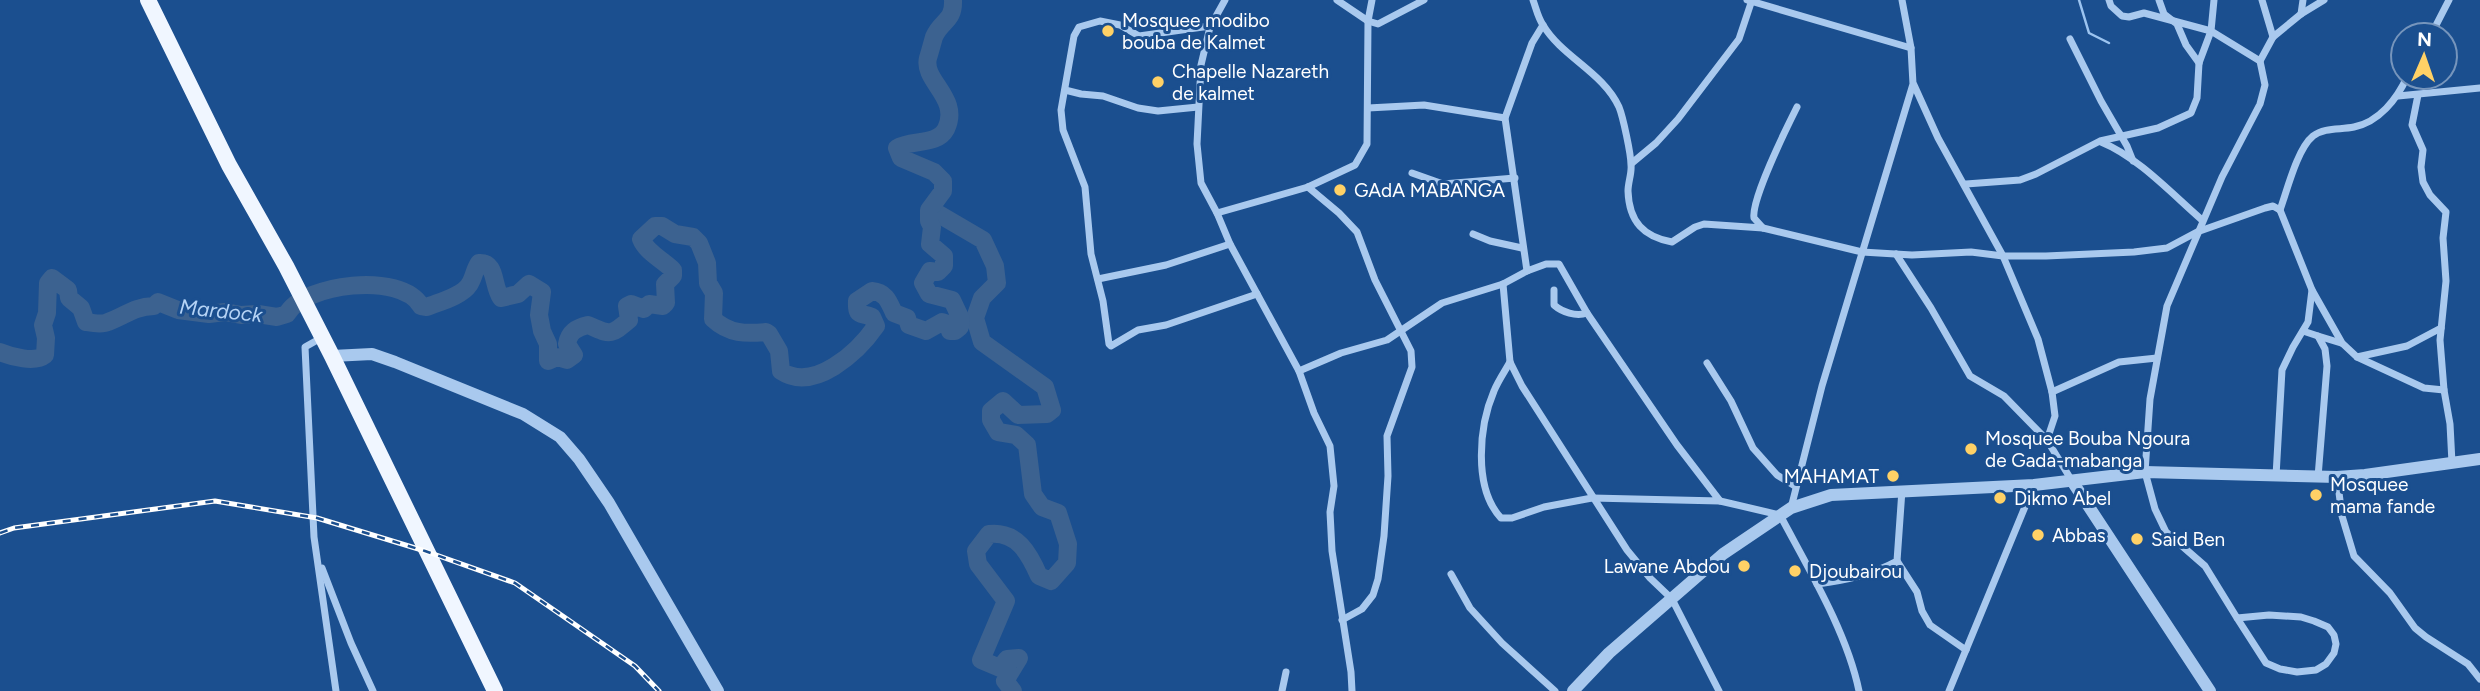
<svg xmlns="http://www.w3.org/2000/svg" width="2480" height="691" font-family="Figtree,sans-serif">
	<rect width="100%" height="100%" fill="#1b4f8f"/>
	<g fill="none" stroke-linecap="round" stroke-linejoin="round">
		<path stroke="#9cc4f0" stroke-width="2.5" d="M 2079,0 L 2089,33 L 2109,43"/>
		<g stroke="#3c6290" stroke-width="18">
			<path d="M 930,209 L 983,240 L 995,266 L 997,283 L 982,298 L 975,318 L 982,342 L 1045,387 L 1052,410 L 1047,414 L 1018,415 L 1003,401 L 991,411 L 991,420 L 998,432 L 1016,435 L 1027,445 L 1033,494 L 1042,507 L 1058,513 L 1068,544 L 1067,563 L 1051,581 L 1039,576 C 1029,553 1017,531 989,534 L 976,551 L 978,564 L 1006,601 L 981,660 L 1000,668 L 1007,659 L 1019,658 L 1005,681 L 1013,691"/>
			<path d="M 0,352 C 12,357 35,363 45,355 L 46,338 L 43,325 L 47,313 L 48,283 L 52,278 L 68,290 L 69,298 L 81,308 L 86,322 C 92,323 102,325 108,322 C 127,315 133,307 154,306 L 158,302 L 178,310 L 209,314 L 225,312 L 241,315 L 258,314 L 277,317 L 287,314 C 303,284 401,271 421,306 L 427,307 C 439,302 462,296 469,285 C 474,278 474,270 479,263 C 497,262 492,285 501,298 L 518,294 L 529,284 L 542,292 L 539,315 L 542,331 L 548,344 L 548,361 L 557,357 L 567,360 L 574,355 L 567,344 C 569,332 576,328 588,325 C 610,334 609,337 629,320 L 627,306 L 631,304 L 644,309 L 649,304 L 663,306 L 666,303 L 665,284 L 673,276 L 673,270 C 663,260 646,252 641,239 L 655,226 L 662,226 L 675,234 L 693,237 L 699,243 L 707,263 L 708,283 L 714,293 L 713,319 C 729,334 746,334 766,332 L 769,334 L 779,351 L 781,371 C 814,393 858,352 876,326 L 872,317 C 861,312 856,318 857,301 L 872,291 C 886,292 889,302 894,313 L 907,318 L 909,325 L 926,331 L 942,322 L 948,324 L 950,331 L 955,331 L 960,327 L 961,319 L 952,300 L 929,294 L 923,283 L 930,271 L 938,272 L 944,266 L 944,256 L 930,244 L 932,227 L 929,221 L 929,210 L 943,191 L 943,181 L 934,172 L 901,158 L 897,148 C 911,139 937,146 946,129 C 961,98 922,81 928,58 C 930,52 932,44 934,37 C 941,20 954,22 953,0"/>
		</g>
		<g stroke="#a9c9ee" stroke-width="7">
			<path d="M 1225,0 L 1210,27 L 1201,65 L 1197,144 L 1201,183 L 1217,213 L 1230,244 L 1299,371 L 1314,413 L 1330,446 L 1334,486 L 1330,512 L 1332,551 L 1351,672 L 1352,691"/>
			<path d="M 1337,0 L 1368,21 L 1378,24 L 1424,0"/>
			<path d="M 1533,0 C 1536,8 1538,18 1543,25 C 1562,57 1603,72 1619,107 C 1623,117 1631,154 1631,165 C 1632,173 1628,182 1628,191 C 1629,222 1644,237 1672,242 L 1695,227 L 1704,224 L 1763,228 L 1862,252 L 1912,255 L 1971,252 L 2003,256 L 2046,256 L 2134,252 L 2167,248 L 2197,232 L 2265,208 L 2273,206 L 2280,210 L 2312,290 L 2308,322 L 2293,347 L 2282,370 L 2276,476"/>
			<path d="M 1747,0 L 1911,48"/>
			<path d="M 2159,0 L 2164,14 L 2177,24 L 2186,45 L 2199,63"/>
			<path d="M 2214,0 L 2211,31 L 2260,61 L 2265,85 L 2260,104 L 2222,177 L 2167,306 L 2150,399 L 2145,472 L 2155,509 L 2166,532 L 2205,566 L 2237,618 L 2266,663 L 2280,669 L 2297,672 L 2316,670 L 2326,664 L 2334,653 L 2336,644 L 2334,635 L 2328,627 L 2314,621 L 2301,617 L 2269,615 L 2237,618"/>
			<path d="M 2262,0 L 2273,37"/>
			<path d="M 2301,14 L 2303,0"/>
			<path d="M 1210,26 L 1139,36 L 1120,25 L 1100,21 L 1079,27 L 1074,36 L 1061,110 L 1063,130 L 1085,187 L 1091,254 L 1103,301 L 1109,344 L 1111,346 L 1138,330 L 1166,325 L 1257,294"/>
			<path d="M 2431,35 L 2449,0"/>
			<path d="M 2070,39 L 2101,101 L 2127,146 L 2133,161"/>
			<path d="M 2260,61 L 2273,37 L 2301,14 L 2324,0"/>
			<path d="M 1914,85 L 1938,138 L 2003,256 L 2038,339 L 2052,392 L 2055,416 L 2047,440"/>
			<path d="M 1065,90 L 1081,94 L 1103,96 L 1138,108 L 1158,111 L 1198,107"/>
			<path d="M 2418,95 L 2412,125 L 2423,150 L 2421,167 L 2423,182 L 2430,195 L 2446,212 L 2443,238 L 2446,281 L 2440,340 L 2444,390 L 2450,424 L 2452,463"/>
			<path d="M 2398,96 L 2480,88"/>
			<path d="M 1368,108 L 1424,105 L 1505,118"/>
			<path d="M 2101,142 C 2138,157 2172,194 2202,220"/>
			<path d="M 1632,163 L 1656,143 L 1678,119 L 1739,39 L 1752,0"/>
			<path d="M 1412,173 L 1443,184 L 1515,178"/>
			<path d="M 1966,184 L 2020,180 L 2036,174 L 2100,141 L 2158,128 L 2191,113 L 2197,98 L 2199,63 L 2211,31 L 2144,13 L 2129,17 L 2122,16 L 2111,6 L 2109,0"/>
			<path d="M 1308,187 L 1339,213 L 1357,232 L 1375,280 L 1411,351 L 1412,367 L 1387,436 L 1388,476 L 1384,536 L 1378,579 L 1373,595 L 1362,609 L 1342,620"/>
			<path d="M 2280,210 C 2287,191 2297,149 2313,136 C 2325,127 2340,130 2354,127 C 2379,122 2397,99 2407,77"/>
			<path d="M 1217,213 L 1308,187 L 1355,165 L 1367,144 L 1368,21 L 1372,0"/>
			<path d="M 1763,228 L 1754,218 C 1751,200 1787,127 1797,107"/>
			<path d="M 1473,234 L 1490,241 L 1522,248"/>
			<path d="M 1896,254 L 1931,308 L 1970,376 L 2004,396 L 2047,440 L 2072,481"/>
			<path d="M 1527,271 L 1505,118 L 1532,43 L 1543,25"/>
			<path d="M 1098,279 L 1166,265 L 1230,244"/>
			<path d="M 1503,284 L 1510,362 L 1522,386 L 1627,550 L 1650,578 L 1672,599 L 1719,691"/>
			<path d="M 1554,290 L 1554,305 C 1562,312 1576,317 1587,313"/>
			<path d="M 2312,290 L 2342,343 L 2357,357 L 2424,388 L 2444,390"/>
			<path d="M 2303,331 L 2318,336 L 2325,349 L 2327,366 L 2318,477"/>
			<path d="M 2318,336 L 2341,343"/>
			<path d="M 321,338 L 305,347 L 314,537 L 336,691"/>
			<path d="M 2357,357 L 2407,346 L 2441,328"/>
			<path d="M 1707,363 L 1731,401 L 1753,448 L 1777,475 L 1795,486"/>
			<path d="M 1299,371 L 1341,353 L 1387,340 L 1442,303 L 1503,284 L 1527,271 L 1546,264 L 1559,264 L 1587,313 L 1677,445 L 1720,501 L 1592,498 L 1544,507 L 1512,518 L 1501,518 C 1473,488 1479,426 1494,391 C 1498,381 1505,371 1510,362"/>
			<path d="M 2052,392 L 2119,362 L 2157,358"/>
			<path d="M 2337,477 L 2342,516 L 2354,556 L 2390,593 L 2415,628 L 2426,637 L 2468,664 L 2480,679"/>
			<path d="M 1720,501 L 1780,515 C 1808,568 1847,632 1859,691"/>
			<path d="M 1791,508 L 1822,386 L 1913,84 L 1911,48 L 1902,0"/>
			<path d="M 1897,561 L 1917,592 L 1922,611 L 1930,625 L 1966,650"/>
			<path d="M 322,568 L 351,643 L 373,691"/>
			<path d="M 1451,574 L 1470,608 L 1502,643 L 1555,691"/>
			<path d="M 1817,584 C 1846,580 1871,575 1897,561 L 1902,490"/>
			<path d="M 1282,691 L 1286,672"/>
			<path d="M 1949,691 L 2034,485"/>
		</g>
		<g stroke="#a9c9ee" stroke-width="12">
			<path d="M 332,356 L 372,354 L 395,362 L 523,414 L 560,437 L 579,459 L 609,503 L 718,691"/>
			<path d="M 2072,481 L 2210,691"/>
			<path d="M 1573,691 L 1609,653 L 1723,554 L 1791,508 L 1831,495 L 2034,485 L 2145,472 L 2337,477 L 2365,475 L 2480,459"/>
		</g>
		<path stroke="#f0f6ff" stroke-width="16" d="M 148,0 L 229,165 L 286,266 L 332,356 L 495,691"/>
		<defs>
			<path id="rail" d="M 0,533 L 14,528 L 215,501 L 317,518 L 425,551 L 515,583 L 635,666 L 659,691"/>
		</defs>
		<use href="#rail" stroke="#fff" stroke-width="5"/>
		<use href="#rail" stroke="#1b4f8f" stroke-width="2.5" stroke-dasharray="8" stroke-linecap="butt"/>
	</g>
	<g fill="#ffd166" stroke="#1b4f8f" stroke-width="2.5">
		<circle cx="1108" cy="31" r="7"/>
		<circle cx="1158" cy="82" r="7"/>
		<circle cx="1340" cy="190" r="7"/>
		<circle cx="1971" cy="449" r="7"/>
		<circle cx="1893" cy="476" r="7"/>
		<circle cx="2316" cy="495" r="7"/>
		<circle cx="2000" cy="498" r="7"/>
		<circle cx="2038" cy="535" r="7"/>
		<circle cx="2137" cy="539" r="7"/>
		<circle cx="1744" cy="566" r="7"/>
		<circle cx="1795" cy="571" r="7"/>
	</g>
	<g text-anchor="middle" stroke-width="6" stroke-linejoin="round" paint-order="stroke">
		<g font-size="19" fill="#fff" stroke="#1b4f8f" text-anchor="start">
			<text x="1122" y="27">Mosquee modibo<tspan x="1122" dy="22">bouba de Kalmet</tspan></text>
			<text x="1172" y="78">Chapelle Nazareth<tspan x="1172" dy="22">de kalmet</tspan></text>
			<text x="1354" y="197">GAdA MABANGA</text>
			<text x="1985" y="445">Mosquee Bouba Ngoura<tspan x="1985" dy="22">de Gada-mabanga</tspan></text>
			<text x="1879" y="483" text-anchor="end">MAHAMAT</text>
			<text x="2330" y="491">Mosquee<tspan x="2330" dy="22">mama fande</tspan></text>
			<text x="2014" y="505">Dikmo Abel</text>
			<text x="2052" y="542">Abbas</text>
			<text x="2151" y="546">Said Ben</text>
			<text x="1730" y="573" text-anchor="end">Lawane Abdou</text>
			<text x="1809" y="578">Djoubairou</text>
		</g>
		<g font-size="21" font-style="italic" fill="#b5d3f5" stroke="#1b4f8f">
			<text transform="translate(221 311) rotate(6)" y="7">Mardock</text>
		</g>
	</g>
	<g transform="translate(2424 56) rotate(2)"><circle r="33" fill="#1b4f8f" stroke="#7695bc" stroke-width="2"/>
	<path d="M0-5L12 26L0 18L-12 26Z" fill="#ffd166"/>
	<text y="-10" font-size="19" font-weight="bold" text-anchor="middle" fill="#ffffff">N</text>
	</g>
</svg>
